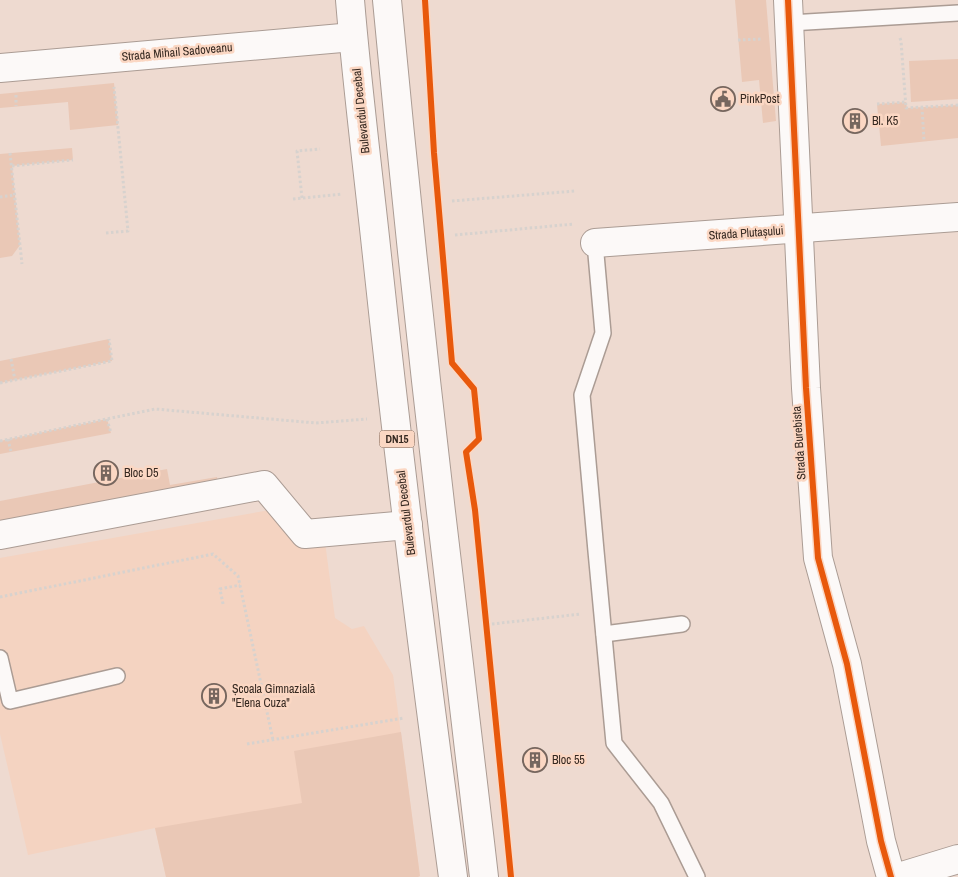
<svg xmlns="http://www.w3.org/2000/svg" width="958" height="877" font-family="'Archivo Narrow',sans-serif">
	<rect width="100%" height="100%" fill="#eedad0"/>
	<path fill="#f4d3c1" d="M 270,510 L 325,542 L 335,618 L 352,629 L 364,626 L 393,675 L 420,876 L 417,877 L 166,877 L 155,828 L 28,855 L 0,734 L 0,558 Z"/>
	<g fill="#eac8b6">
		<path d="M 735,0 L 766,0 L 776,121 L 763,123 L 759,80 L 742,82 Z"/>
		<path d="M 958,59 L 958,99 L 911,102 L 909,61 Z"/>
		<path d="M 114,83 L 118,125 L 70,130 L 68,102 L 0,108 L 0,94 Z"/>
		<path d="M 906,102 L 907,108 L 958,105 L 958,138 L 881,146 L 877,104 Z"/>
		<path d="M 72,148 L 73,160 L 12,166 L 20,245 L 12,256 L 0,258 L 0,154 Z"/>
		<path d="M 109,339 L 112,361 L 0,383 L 0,361 Z"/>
		<path d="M 107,419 L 111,433 L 0,454 L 0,441 Z"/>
		<path d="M 167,469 L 170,485 L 217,477 L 220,494 L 0,535 L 0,501 Z"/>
		<path d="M 401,732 L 420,876 L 418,877 L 166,877 L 155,828 L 302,803 L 294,751 Z"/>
	</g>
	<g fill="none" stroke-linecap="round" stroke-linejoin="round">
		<defs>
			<g id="lane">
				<path d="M 790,23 L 958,13"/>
				<path d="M 595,243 L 603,333 L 582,395 L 596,551 L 614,743 L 661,803 L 697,877"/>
				<path d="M 604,634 L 682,624"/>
				<path d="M 0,658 L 10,701 L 117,676"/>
			</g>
			<g id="street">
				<path d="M 788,0 L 806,388 L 818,558 L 847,664 L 881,841 L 891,877"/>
				<path d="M 595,243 L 958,217"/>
				<path d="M 0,535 L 264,485 L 305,534 L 408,525"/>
				<path d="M 899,877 L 958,859"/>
			</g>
			<path id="secondary" d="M 0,68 L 353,37"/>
			<g id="primary">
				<path d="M 350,0 C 357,85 368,171 377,256 C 399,463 425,670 453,877"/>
				<path d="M 387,0 C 403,171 421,341 441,512 C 455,633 470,755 484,877"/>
			</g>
		</defs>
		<use href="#lane" stroke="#ab9c94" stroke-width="18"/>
		<use href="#street" stroke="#ab9c94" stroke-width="30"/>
		<use href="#secondary" stroke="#ab9c94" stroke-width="30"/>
		<use href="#primary" stroke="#ab9c94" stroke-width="30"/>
		<g stroke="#d7d2ce" stroke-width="3" stroke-dasharray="2.5 2.5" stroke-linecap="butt">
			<path d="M 900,38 L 901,41 L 906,108 L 958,105"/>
			<path d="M 738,40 L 762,39"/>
			<path d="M 16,95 L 16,106"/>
			<path d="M 877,104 L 906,102"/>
			<path d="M 922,107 L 924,141"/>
			<path d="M 10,153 L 22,264"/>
			<path d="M 12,166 L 73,160"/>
			<path d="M 0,197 L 15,195"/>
			<path d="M 302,198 L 297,151 L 320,149"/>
			<path d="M 293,199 L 342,194"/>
			<path d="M 452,201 L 575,191"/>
			<path d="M 106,233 L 128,231 L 114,87"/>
			<path d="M 455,235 L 574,224"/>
			<path d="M 11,359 L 15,380"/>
			<path d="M 0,383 L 112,361 L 109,339"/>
			<path d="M 107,419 L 111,433"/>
			<path d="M 8,439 L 11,452"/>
			<path d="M 0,441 L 155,409 L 316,423 L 367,419"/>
			<path d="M 0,597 L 213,554 L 238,576 L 273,740"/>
			<path d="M 223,604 L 220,589 L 240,585"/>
			<path d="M 492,624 L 581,614"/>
			<path d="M 247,744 L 404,718"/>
		</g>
		<use href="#lane" stroke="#fcf9f8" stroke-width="15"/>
		<use href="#street" stroke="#fcf9f8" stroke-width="28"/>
		<use href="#secondary" stroke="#fcf9f8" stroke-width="28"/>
		<use href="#primary" stroke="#fcf9f8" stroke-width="28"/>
		<defs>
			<g id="cycleway">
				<path d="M 425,0 L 434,153 L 452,363 L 474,389 L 479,439 L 466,452 L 475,510 L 511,877"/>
				<path d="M 788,0 L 806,388 L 818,558 L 847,664 L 881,841 L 891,877"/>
			</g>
		</defs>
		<use href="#cycleway" stroke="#fbd7c3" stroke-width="9"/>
		<use href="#cycleway" stroke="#e8590c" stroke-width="6"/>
	</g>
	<defs>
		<symbol id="civic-ring" viewBox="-11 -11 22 22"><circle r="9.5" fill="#fbd7c3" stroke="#76665e" stroke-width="1.5"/><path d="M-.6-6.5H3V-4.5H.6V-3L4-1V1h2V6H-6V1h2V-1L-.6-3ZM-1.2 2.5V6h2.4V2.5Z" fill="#76665e"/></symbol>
		<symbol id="building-ring" viewBox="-11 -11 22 22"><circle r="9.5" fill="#fbd7c3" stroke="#76665e" stroke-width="1.5"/><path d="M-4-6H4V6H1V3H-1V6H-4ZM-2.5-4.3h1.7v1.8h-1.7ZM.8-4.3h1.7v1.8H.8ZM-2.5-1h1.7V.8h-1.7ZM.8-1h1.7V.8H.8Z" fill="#76665e"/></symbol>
	</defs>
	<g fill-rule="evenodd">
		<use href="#civic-ring" x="709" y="85" width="28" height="28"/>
		<use href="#building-ring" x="841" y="107" width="28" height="28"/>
		<use href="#building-ring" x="92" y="459" width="28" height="28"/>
		<use href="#building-ring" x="200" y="682" width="28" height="28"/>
		<use href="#building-ring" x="521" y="746" width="28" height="28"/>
	</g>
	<g text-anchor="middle" stroke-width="5" stroke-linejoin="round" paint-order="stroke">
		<rect fill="#fbd7c3" stroke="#705c51" stroke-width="1" x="379.5" y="430.5" width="35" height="17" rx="4"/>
		<g font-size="11" font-weight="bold" fill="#352820">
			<text x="397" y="443">DN15</text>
		</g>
		<g font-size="12" fill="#352820" stroke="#fbd7c3">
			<text transform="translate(177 52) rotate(-5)" y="4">Strada Mihail Sadoveanu</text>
			<text transform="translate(361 111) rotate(-96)" y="4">Bulevardul Decebal</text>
			<text transform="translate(746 233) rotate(-4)" y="4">Strada Plutașului</text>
			<text transform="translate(799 443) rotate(-94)" y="4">Strada Burebista</text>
			<text transform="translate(406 513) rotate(-97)" y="4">Bulevardul Decebal</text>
		</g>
		<g font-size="12" fill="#352820" stroke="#fbd7c3" text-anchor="start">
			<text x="740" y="103">PinkPost</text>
			<text x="872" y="125">Bl. K5</text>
			<text x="124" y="477">Bloc D5</text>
			<text x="232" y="693">Școala Gimnazială<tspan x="232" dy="14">"Elena Cuza"</tspan></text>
			<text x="552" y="764">Bloc 55</text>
		</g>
	</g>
</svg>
